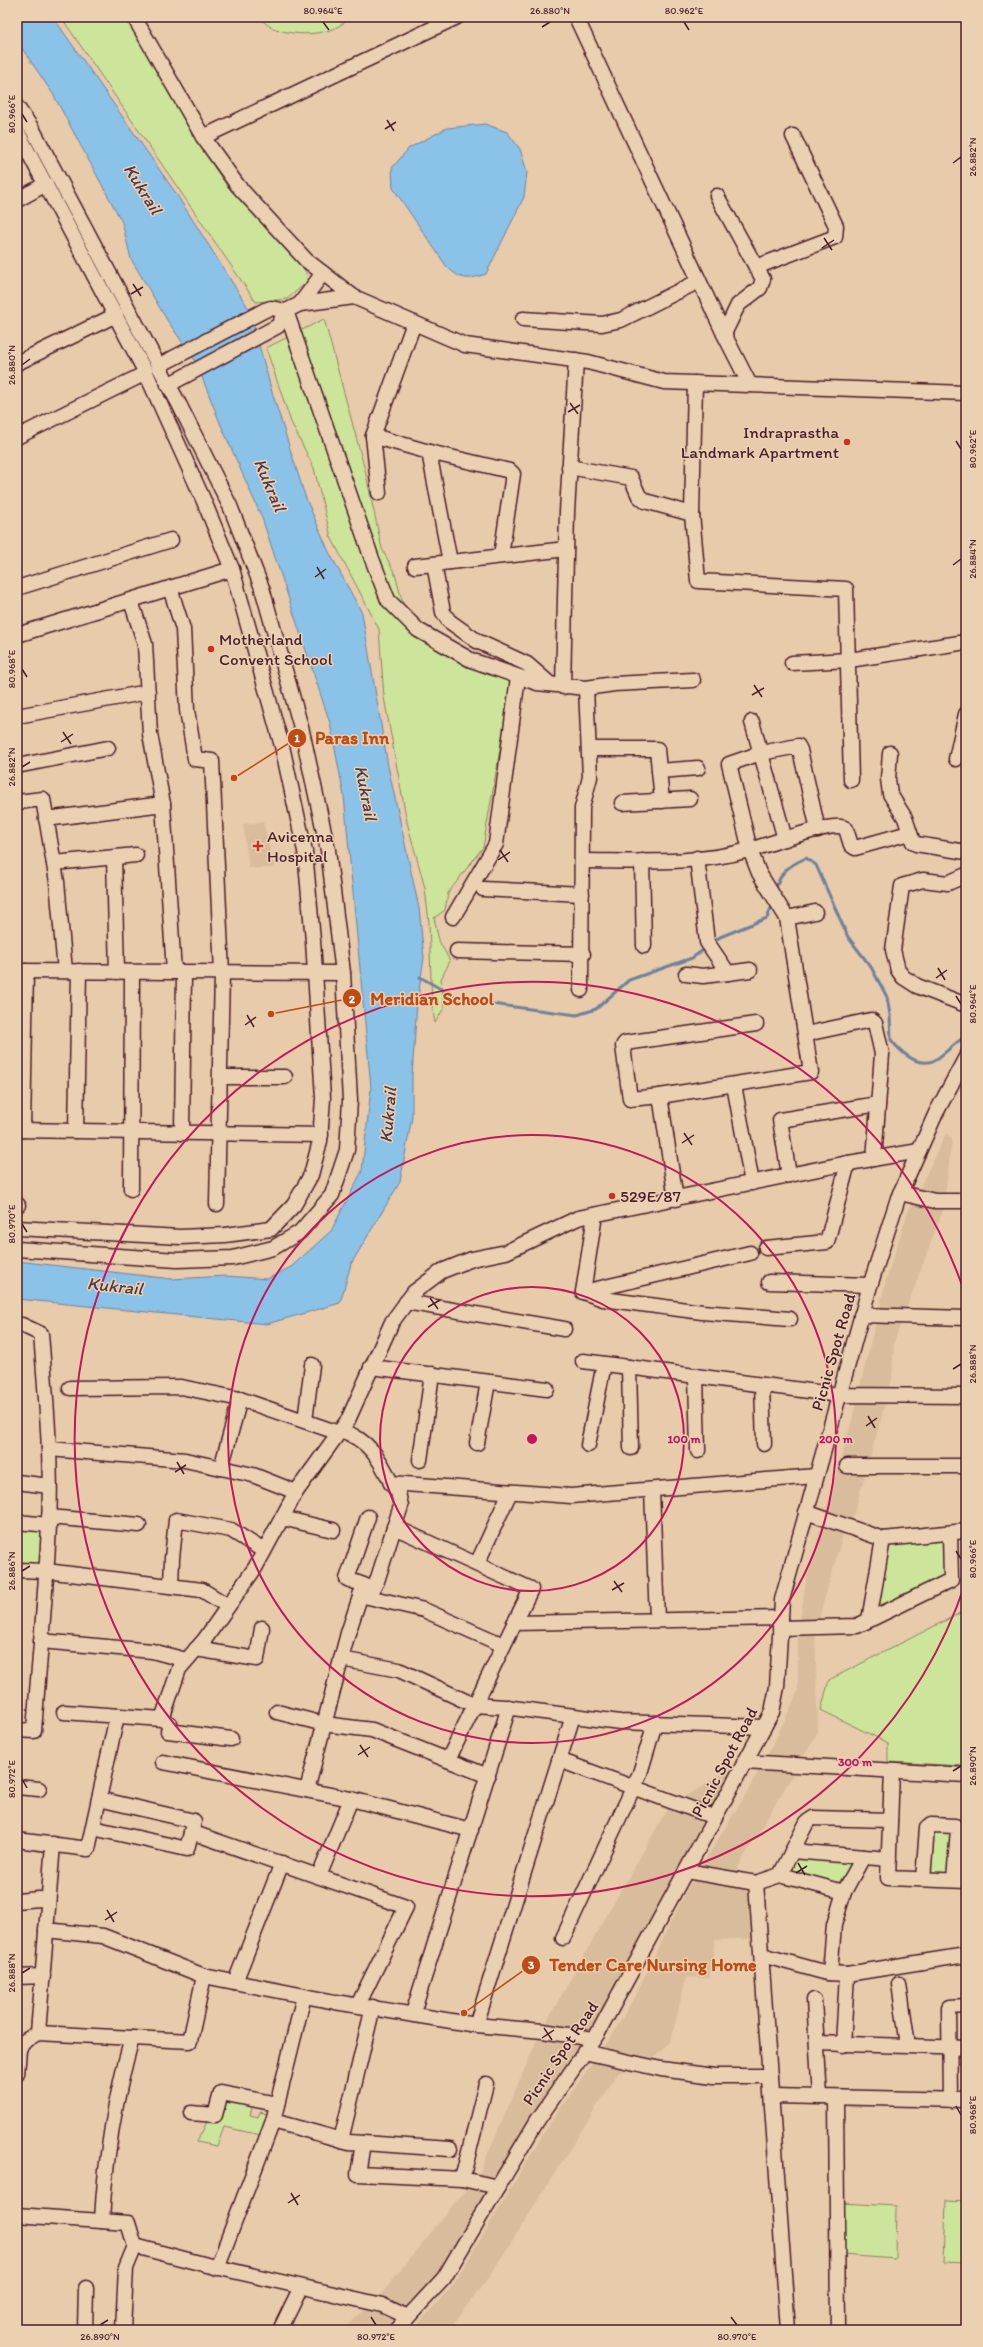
<svg xmlns="http://www.w3.org/2000/svg" width="983" height="2347" font-family="Itim,sans-serif">
	<rect width="100%" height="100%" fill="#e7cbaa"/>
	<filter id="ink" filterUnits="userSpaceOnUse"><feTurbulence type="fractalNoise" baseFrequency=".025" numOctaves="2"/><feDisplacementMap in="SourceGraphic" scale="8" xChannelSelector="R" yChannelSelector="G"/><feConvolveMatrix kernelMatrix="1 2 1 2 8 2 1 2 1" color-interpolation-filters="sRGB"/></filter>
	<g filter="url(#ink)">
		<g fill="#d9bc9b">
			<path d="M 263,822 L 275,868 L 249,868 L 243,824 Z"/>
			<path d="M 946,1133 L 952,1140 L 943,1210 L 894,1342 L 892,1380 L 852,1521 L 844,1531 L 815,1632 L 818,1732 L 738,1867 L 738,1872 L 757,1879 L 764,1938 L 715,1940 L 709,1978 L 686,1977 L 671,2041 L 649,2062 L 618,2073 L 491,2274 L 451,2327 L 449,2330 L 413,2330 L 453,2285 L 548,2126 L 613,2034 L 637,1992 L 686,1891 L 745,1796 L 777,1737 L 798,1691 L 798,1633 L 807,1575 L 851,1424 L 886,1280 L 908,1212 Z"/>
			<path d="M 732,1769 L 733,1777 L 604,2019 L 440,2277 L 394,2330 L 342,2330 L 378,2298 L 480,2172 L 540,2033 L 669,1806 Z"/>
		</g>
		<g fill="#cde59a" stroke="#8c8262">
			<path d="M 61,17 L 128,17 L 198,143 L 227,186 L 306,272 L 307,282 L 287,299 L 256,302 Z"/>
			<path d="M 258,17 L 350,17 C 334,36 298,37 276,29 C 269,27 263,21 258,17 Z"/>
			<path d="M 324,319 L 365,470 L 382,549 L 395,574 L 410,631 L 512,680 L 483,847 L 448,893 L 445,910 L 434,918 L 439,941 L 450,961 L 441,979 L 444,1008 L 435,1023 L 432,1005 L 429,922 L 425,888 L 407,822 L 384,697 L 379,629 L 331,537 L 314,468 L 291,422 L 266,348 Z"/>
			<path d="M 17,1525 L 43,1527 L 40,1567 L 17,1565 Z"/>
			<path d="M 943,1539 L 944,1578 L 879,1606 L 889,1546 Z"/>
			<path d="M 966,1610 L 966,1766 L 888,1762 L 888,1743 L 821,1710 L 829,1680 Z"/>
			<path d="M 931,1831 L 951,1832 L 948,1875 L 928,1873 Z"/>
			<path d="M 795,1855 L 853,1862 L 836,1887 L 787,1873 Z"/>
			<path d="M 223,2099 L 253,2104 L 250,2115 L 258,2117 L 260,2112 L 267,2114 L 261,2135 L 224,2127 L 217,2146 L 197,2142 L 208,2120 L 219,2121 Z"/>
			<path d="M 946,2200 L 966,2201 L 966,2263 L 944,2262 Z"/>
			<path d="M 841,2203 L 896,2206 L 895,2259 L 842,2255 Z"/>
		</g>
		<g fill="#8ac2e8" stroke="#70819c">
			<path d="M 17,17 L 53,17 L 175,192 L 249,309 L 272,392 L 305,496 L 329,552 L 362,613 L 388,766 L 419,908 L 424,958 L 417,1003 L 412,1076 L 412,1117 L 400,1182 L 351,1264 L 340,1303 L 267,1324 L 17,1299 L 17,1261 L 172,1279 L 226,1276 L 267,1279 L 291,1267 L 331,1231 L 362,1171 L 371,1088 L 344,796 L 330,723 L 262,518 L 220,423 L 196,362 L 167,320 L 131,259 L 122,222 L 53,94 L 17,41 Z"/>
			<path d="M 485,124 L 507,132 L 520,149 L 527,172 L 524,197 L 486,274 C 468,280 462,281 447,267 L 393,188 L 392,168 L 409,148 L 447,128 Z"/>
		</g>
		<g fill="none" stroke-linecap="round" stroke-linejoin="round">
			<g stroke="#70819c" stroke-width="3">
				<path d="M 776,890 C 779,872 790,865 806,858 L 816,865 L 848,937 L 871,967 L 887,997 L 890,1015 L 891,1040 C 900,1051 916,1067 933,1061 C 938,1060 956,1042 963,1038 L 966,1039"/>
				<path d="M 712,943 L 720,937 L 767,918 L 773,903"/>
				<path d="M 420,977 L 460,1000 L 577,1015 L 596,1009 L 629,980 L 692,958 L 706,948"/>
			</g>
			<defs>
				<g id="minor">
					<path d="M 134,17 L 203,137 L 238,186 L 306,260 L 354,297 L 465,345 L 588,362 L 664,382 L 966,393"/>
					<path d="M 576,17 L 724,334 L 750,385"/>
					<path d="M 17,107 L 33,130 L 180,406 L 230,506 L 262,588 L 302,731 L 328,850 L 343,973 L 350,1100 L 347,1150 L 332,1195 L 300,1232 L 273,1248 L 233,1258 L 177,1260 L 17,1249"/>
					<path d="M 17,131 L 146,373 L 203,499 L 232,569 L 282,746 L 305,851 L 313,941 L 323,1098 L 320,1141 L 311,1175 L 294,1205 L 271,1229 L 225,1235 L 180,1237 L 17,1228"/>
					<path d="M 203,137 L 457,17"/>
					<path d="M 717,196 L 756,267 L 835,237 L 836,226 L 793,136"/>
					<path d="M 17,200 L 46,184"/>
					<path d="M 300,304 L 354,297"/>
					<path d="M 286,311 L 372,559 L 388,600 L 418,630 L 471,660 L 537,683 L 586,688 L 614,684 L 693,680"/>
					<path d="M 523,319 L 602,324 L 621,320 L 699,281"/>
					<path d="M 724,334 L 738,305 L 760,288 L 763,279 L 756,267"/>
					<path d="M 17,363 L 116,315"/>
					<path d="M 158,366 L 265,310 L 271,308 L 286,311"/>
					<path d="M 695,383 L 692,514 L 698,581 L 846,589 L 851,780"/>
					<path d="M 168,385 L 278,326 L 286,311 L 300,304 L 323,273"/>
					<path d="M 373,436 L 429,452 L 510,471 L 513,474 L 501,556"/>
					<path d="M 17,437 L 146,373"/>
					<path d="M 429,452 L 450,562"/>
					<path d="M 569,467 L 631,478 L 639,496 L 645,501 L 692,514"/>
					<path d="M 379,493 L 373,436 L 414,323"/>
					<path d="M 434,564 L 443,612 L 449,621 L 477,641 L 527,664 L 550,684"/>
					<path d="M 415,566 L 566,549"/>
					<path d="M 17,588 L 171,540"/>
					<path d="M 170,588 L 183,629 L 187,710 L 195,759 L 212,761 L 222,973 L 217,1204"/>
					<path d="M 131,601 L 145,644 L 150,734 L 163,804 L 174,972"/>
					<path d="M 17,635 L 232,569"/>
					<path d="M 792,663 L 849,660 L 966,642"/>
					<path d="M 563,687 L 567,512 L 576,360"/>
					<path d="M 17,716 L 148,692"/>
					<path d="M 752,722 L 785,839"/>
					<path d="M 589,749 L 657,749 L 662,801"/>
					<path d="M 890,753 L 888,779 L 890,794 L 905,818 L 913,842 L 916,844 L 966,852"/>
					<path d="M 956,759 L 966,714"/>
					<path d="M 17,766 L 108,748"/>
					<path d="M 659,771 L 698,768"/>
					<path d="M 17,802 L 43,799 L 57,882 L 65,971"/>
					<path d="M 622,803 L 690,799"/>
					<path d="M 46,819 L 163,804"/>
					<path d="M 114,858 L 117,972"/>
					<path d="M 697,858 L 707,942 L 728,973 L 750,970"/>
					<path d="M 582,861 C 637,861 696,865 749,850 C 765,846 836,819 846,829 L 851,845 L 855,848 L 909,833"/>
					<path d="M 642,861 L 644,946"/>
					<path d="M 54,863 L 136,855"/>
					<path d="M 966,875 L 948,883 L 923,880 L 902,886 L 893,950 L 898,970 L 903,977 L 917,986 L 966,1005"/>
					<path d="M 483,889 L 582,894"/>
					<path d="M 453,917 L 496,844 L 518,677"/>
					<path d="M 787,918 L 815,912"/>
					<path d="M 457,951 L 583,954"/>
					<path d="M 17,971 L 343,973"/>
					<path d="M 686,974 L 703,976 L 728,973"/>
					<path d="M 581,990 L 582,808 L 590,777 L 586,688"/>
					<path d="M 756,1024 L 625,1043 L 623,1046 L 630,1099 L 660,1096 L 811,1072 L 787,918 L 759,873 L 750,850 L 729,764 L 761,753 L 798,746 L 800,750 L 818,830"/>
					<path d="M 806,1034 L 871,1020 L 875,1023 L 882,1054 L 874,1159"/>
					<path d="M 221,1077 L 285,1077"/>
					<path d="M 734,1085 L 752,1183"/>
					<path d="M 660,1096 L 676,1199"/>
					<path d="M 17,1130 L 321,1135"/>
					<path d="M 23,1130 L 26,971"/>
					<path d="M 76,1131 L 79,971"/>
					<path d="M 182,1133 L 184,973"/>
					<path d="M 789,1175 L 780,1120 L 878,1104"/>
					<path d="M 131,1189 L 132,972"/>
					<path d="M 900,1193 L 935,1201 L 966,1201"/>
					<path d="M 17,1205 L 18,1205"/>
					<path d="M 766,1248 L 827,1242 L 848,1163"/>
					<path d="M 769,1282 L 870,1285"/>
					<path d="M 583,1292 L 603,1299 L 702,1312 L 790,1319"/>
					<path d="M 583,1292 L 595,1215"/>
					<path d="M 584,1292 L 750,1253"/>
					<path d="M 406,1302 L 564,1329"/>
					<path d="M 861,1315 L 966,1318"/>
					<path d="M 17,1325 L 22,1325 L 41,1334 C 46,1398 52,1462 49,1525 C 46,1594 39,1662 34,1731 L 17,1730"/>
					<path d="M 583,1361 L 839,1395 L 966,1396"/>
					<path d="M 371,1367 L 547,1389"/>
					<path d="M 629,1367 L 631,1448"/>
					<path d="M 696,1376 L 698,1451"/>
					<path d="M 762,1385 L 764,1444"/>
					<path d="M 70,1388 L 181,1387 L 240,1399 L 339,1433"/>
					<path d="M 305,1421 L 312,1365"/>
					<path d="M 341,1430 C 368,1440 380,1458 391,1483 L 571,1496 L 816,1476"/>
					<path d="M 477,1443 L 488,1382"/>
					<path d="M 588,1445 L 604,1364"/>
					<path d="M 49,1449 L 185,1460 L 253,1475 L 296,1492"/>
					<path d="M 420,1460 L 432,1374"/>
					<path d="M 847,1466 L 966,1466"/>
					<path d="M 221,1468 L 240,1399"/>
					<path d="M 17,1482 L 49,1486"/>
					<path d="M 652,1490 L 657,1620"/>
					<path d="M 806,1512 L 883,1539 L 966,1531"/>
					<path d="M 49,1517 L 139,1525"/>
					<path d="M 282,1518 L 333,1530"/>
					<path d="M 17,1522 L 49,1525"/>
					<path d="M 394,1527 L 531,1589 L 448,1760"/>
					<path d="M 477,1564 L 510,1492"/>
					<path d="M 17,1570 L 46,1571 L 202,1590 L 228,1606"/>
					<path d="M 171,1586 L 172,1558 L 176,1520 L 231,1530 L 264,1551"/>
					<path d="M 363,1587 L 372,1590 L 377,1581 L 401,1506 L 398,1492 L 391,1483"/>
					<path d="M 360,1595 L 424,1610 L 503,1645"/>
					<path d="M 869,1620 L 883,1539"/>
					<path d="M 514,1623 L 781,1618"/>
					<path d="M 780,1628 L 857,1626 L 951,1580 L 950,1533"/>
					<path d="M 41,1641 L 152,1651 L 186,1660"/>
					<path d="M 196,1649 L 257,1659 L 262,1628"/>
					<path d="M 341,1659 L 399,1670 L 474,1705 L 505,1707 L 620,1722 L 764,1727"/>
					<path d="M 64,1712 L 162,1719 L 170,1724 L 168,1731 L 231,1739"/>
					<path d="M 277,1712 L 324,1724 L 372,1730 L 488,1776"/>
					<path d="M 162,1719 L 179,1669 L 205,1639 L 255,1568 L 296,1492 L 348,1420 L 392,1322 L 414,1292 L 442,1271 L 472,1259 L 506,1252 L 578,1218 L 843,1164 L 919,1151"/>
					<path d="M 559,1760 L 714,1817"/>
					<path d="M 163,1762 L 351,1799 L 471,1830"/>
					<path d="M 744,1762 L 966,1775"/>
					<path d="M 892,1771 L 888,1878 L 966,1881"/>
					<path d="M 17,1787 L 39,1789"/>
					<path d="M 307,1790 L 348,1633 L 364,1585 L 347,1579 L 368,1517"/>
					<path d="M 93,1828 L 187,1849 L 194,1821 L 99,1799"/>
					<path d="M 191,1832 L 406,1907 L 358,2005"/>
					<path d="M 17,1840 L 88,1849 L 117,1716"/>
					<path d="M 792,1851 L 889,1859"/>
					<path d="M 686,1871 L 756,1883 L 788,2330"/>
					<path d="M 780,1875 L 844,1892"/>
					<path d="M 319,1876 L 351,1799"/>
					<path d="M 923,1879 L 927,1828 L 931,1825 L 955,1826 L 958,1829 L 954,1880"/>
					<path d="M 756,1883 L 780,1875 L 807,1822 L 813,1818 L 890,1820"/>
					<path d="M 17,1901 L 39,1899 L 48,1900"/>
					<path d="M 46,1930 L 103,1936 L 204,1976 L 335,2002 L 476,2025 L 543,2031 L 593,2039"/>
					<path d="M 563,1938 L 640,1773 L 655,1723"/>
					<path d="M 762,1955 L 827,1973 L 847,1974 L 966,1955"/>
					<path d="M 830,1973 L 834,1925 L 844,1892 L 863,1857"/>
					<path d="M 17,1977 L 43,1976"/>
					<path d="M 235,1982 L 282,1863"/>
					<path d="M 899,1984 L 908,2045"/>
					<path d="M 814,2000 L 820,2097"/>
					<path d="M 413,2013 L 509,1707"/>
					<path d="M 476,2025 L 573,1716"/>
					<path d="M 38,2033 L 53,1844"/>
					<path d="M 817,2043 L 966,2048"/>
					<path d="M 843,2045 L 847,1974"/>
					<path d="M 17,2050 L 26,2040 L 38,2033 L 190,2041 L 204,1976"/>
					<path d="M 584,2052 L 661,2069 L 714,2076 L 770,2076"/>
					<path d="M 17,2074 L 19,2050"/>
					<path d="M 772,2096 L 966,2100"/>
					<path d="M 836,2098 L 838,2330"/>
					<path d="M 950,2100 L 949,2007 L 966,2006"/>
					<path d="M 191,2113 L 215,2115 L 221,2093 L 277,2104"/>
					<path d="M 273,2121 L 349,2142 L 450,2149"/>
					<path d="M 341,2140 L 373,2007"/>
					<path d="M 363,2143 L 358,2174 L 462,2179 L 486,2084"/>
					<path d="M 462,2179 L 498,2187"/>
					<path d="M 17,2215 L 128,2223 L 135,2246 L 126,2268 L 123,2330"/>
					<path d="M 102,2221 C 105,2159 115,2098 132,2038"/>
					<path d="M 135,2246 L 207,2265 L 382,2305 L 408,2317"/>
					<path d="M 217,2268 L 273,2121 L 304,1996"/>
					<path d="M 85,2330 L 86,2288"/>
					<path d="M 280,2330 L 301,2287"/>
					<path d="M 396,2330 L 444,2278 L 537,2121 L 598,2033 L 772,1712 L 777,1687 L 782,1600 L 869,1289 L 898,1198 L 936,1113 L 966,1057"/>
				</g>
			</defs>
			<use href="#minor" stroke="#4a1f2b" stroke-width="17"/>
			<use href="#minor" stroke="#ebd0b2" stroke-width="14"/>
		</g>
	</g>
	<path fill="none" stroke="#4a1f2b" stroke-width="1.5" d="M 323,22 L 329,30M 684,22 L 689,30M 542,27 L 550,22M 22,114 L 27,122M 387,120 L 394,131M 385,129 L 396,122M 953,163 L 961,157M 824,238 L 832,250M 822,248 L 834,240M 133,284 L 141,296M 131,294 L 143,287M 22,365 L 30,359M 570,403 L 578,414M 568,412 L 580,405M 956,441 L 961,449M 953,565 L 961,559M 317,567 L 324,579M 315,577 L 326,569M 22,669 L 27,677M 754,685 L 762,697M 752,695 L 764,688M 63,732 L 71,744M 61,742 L 73,734M 22,767 L 30,762M 500,850 L 508,862M 498,860 L 510,852M 938,968 L 945,980M 936,978 L 947,970M 956,996 L 961,1004M 247,1015 L 254,1027M 245,1025 L 256,1017M 684,1133 L 692,1145M 682,1143 L 694,1135M 22,1224 L 27,1232M 430,1298 L 438,1309M 428,1307 L 440,1300M 953,1369 L 961,1364M 868,1416 L 875,1428M 866,1426 L 877,1418M 177,1462 L 184,1474M 175,1472 L 186,1465M 956,1551 L 961,1559M 22,1571 L 30,1566M 614,1581 L 622,1592M 612,1590 L 624,1583M 360,1745 L 368,1757M 358,1755 L 370,1747M 953,1771 L 961,1766M 22,1779 L 27,1788M 798,1863 L 805,1875M 796,1873 L 807,1866M 107,1910 L 114,1922M 105,1920 L 117,1912M 22,1973 L 30,1968M 544,2028 L 552,2040M 542,2038 L 554,2030M 956,2106 L 961,2115M 291,2193 L 298,2205M 288,2203 L 300,2195M 371,2317 L 376,2325M 731,2317 L 737,2325M 100,2325 L 108,2320"/>
	<g fill="none" stroke="#c2185b" stroke-width="2">
		<circle cx="532" cy="1439" r="152"/>
		<circle cx="532" cy="1439" r="304"/>
		<path d="M965 1584A457 457 0 1 1 965 1294"/>
	</g>
	<g fill="#c8321e" stroke="#ebd0b2" stroke-width="1.5">
		<circle cx="847" cy="442" r="4"/>
		<circle cx="211" cy="649" r="4"/>
		<path d="M256 840h4v4h4v4h-4v4h-4v-4h-4v-4h4z"/>
		<circle cx="612" cy="1196" r="4"/>
	</g>
	<g text-anchor="middle" stroke-width="3" stroke-linejoin="round" paint-order="stroke">
		<g font-size="17" fill="#4a1f2b" stroke="#ebd0b2" text-anchor="start">
			<text x="839" y="438" text-anchor="end">Indraprastha<tspan x="839" dy="20">Landmark Apartment</tspan></text>
			<text x="219" y="645">Motherland<tspan x="219" dy="20">Convent School</tspan></text>
			<text x="267" y="842">Avicenna<tspan x="267" dy="20">Hospital</tspan></text>
			<text x="620" y="1202">529E/87</text>
		</g>
		<g font-size="17" fill="#4a1f2b" stroke="#ebd0b2">
			<text transform="translate(833 1352) rotate(-74)" y="6">Picnic Spot Road</text>
			<text transform="translate(724 1762) rotate(-62)" y="6">Picnic Spot Road</text>
			<text transform="translate(560 2053) rotate(-56)" y="6">Picnic Spot Road</text>
		</g>
		<g font-size="18" font-style="italic" fill="#543747" stroke="#ebd0b2">
			<text transform="translate(143 189) rotate(58)" y="6">Kukrail</text>
			<text transform="translate(270 485) rotate(67)" y="6">Kukrail</text>
			<text transform="translate(366 793) rotate(79)" y="6">Kukrail</text>
			<text transform="translate(388 1115) rotate(-85)" y="6">Kukrail</text>
			<text transform="translate(115 1286) rotate(6)" y="6">Kukrail</text>
		</g>
	</g>
	<circle cx="532" cy="1439" r="6" fill="#c2185b" stroke="#ebd0b2" stroke-width="2"/>
	<g font-size="12" text-anchor="middle" font-weight="bold" fill="#c2185b" stroke="#ebd0b2" stroke-width="3" stroke-linejoin="round" paint-order="stroke">
		<text x="684" y="1443">100 m</text>
		<text x="836" y="1443">200 m</text>
		<text x="855" y="1766">300 m</text>
	</g>
	<path fill="none" stroke="#c04a14" stroke-width="1.5" d="M234 778L297 738M271 1014L352 998M464 2013L531 1965"/>
	<g fill="#c04a14" stroke="#ebd0b2" stroke-width="1.5">
		<circle cx="234" cy="778" r="4"/>
		<circle cx="271" cy="1014" r="4"/>
		<circle cx="464" cy="2013" r="4"/>
		<circle cx="297" cy="738" r="10"/>
		<circle cx="352" cy="998" r="10"/>
		<circle cx="531" cy="1965" r="10"/>
	</g>
	<g font-size="12" text-anchor="middle" font-weight="bold" fill="#fff">
		<text x="297" y="742">1</text>
		<text x="352" y="1003">2</text>
		<text x="531" y="1969">3</text>
	</g>
	<g font-size="18" text-anchor="middle" font-weight="bold" fill="#c04a14" stroke="#ebd0b2" stroke-width="3" stroke-linejoin="round" paint-order="stroke">
		<text x="352" y="744">Paras Inn</text>
		<text x="432" y="1005">Meridian School</text>
		<text x="653" y="1971">Tender Care Nursing Home</text>
	</g>
	<rect width="983" height="2347" fill="none" stroke="#ebd0b2" stroke-width="44"/>
	<rect x="22" y="22" width="939" height="2303" fill="none" stroke="#4a1f2b" stroke-width="1.5"/>
	<g font-size="10" text-anchor="middle" fill="#4a1f2b">
		<text x="323" y="14">80.964°E</text>
		<text x="550" y="14">26.880°N</text>
		<text x="684" y="14">80.962°E</text>
		<text transform="translate(11 114) rotate(-90)" y="4">80.966°E</text>
		<text transform="translate(972 157) rotate(-90)" y="4">26.882°N</text>
		<text transform="translate(11 365) rotate(-90)" y="4">26.880°N</text>
		<text transform="translate(972 449) rotate(-90)" y="4">80.962°E</text>
		<text transform="translate(972 559) rotate(-90)" y="4">26.884°N</text>
		<text transform="translate(11 669) rotate(-90)" y="4">80.968°E</text>
		<text transform="translate(11 767) rotate(-90)" y="4">26.882°N</text>
		<text transform="translate(972 1004) rotate(-90)" y="4">80.964°E</text>
		<text transform="translate(11 1224) rotate(-90)" y="4">80.970°E</text>
		<text transform="translate(972 1364) rotate(-90)" y="4">26.888°N</text>
		<text transform="translate(972 1559) rotate(-90)" y="4">80.966°E</text>
		<text transform="translate(11 1571) rotate(-90)" y="4">26.886°N</text>
		<text transform="translate(972 1766) rotate(-90)" y="4">26.890°N</text>
		<text transform="translate(11 1779) rotate(-90)" y="4">80.972°E</text>
		<text transform="translate(11 1973) rotate(-90)" y="4">26.888°N</text>
		<text transform="translate(972 2115) rotate(-90)" y="4">80.968°E</text>
		<text x="100" y="2340">26.890°N</text>
		<text x="376" y="2340">80.972°E</text>
		<text x="737" y="2340">80.970°E</text>
	</g>
</svg>
